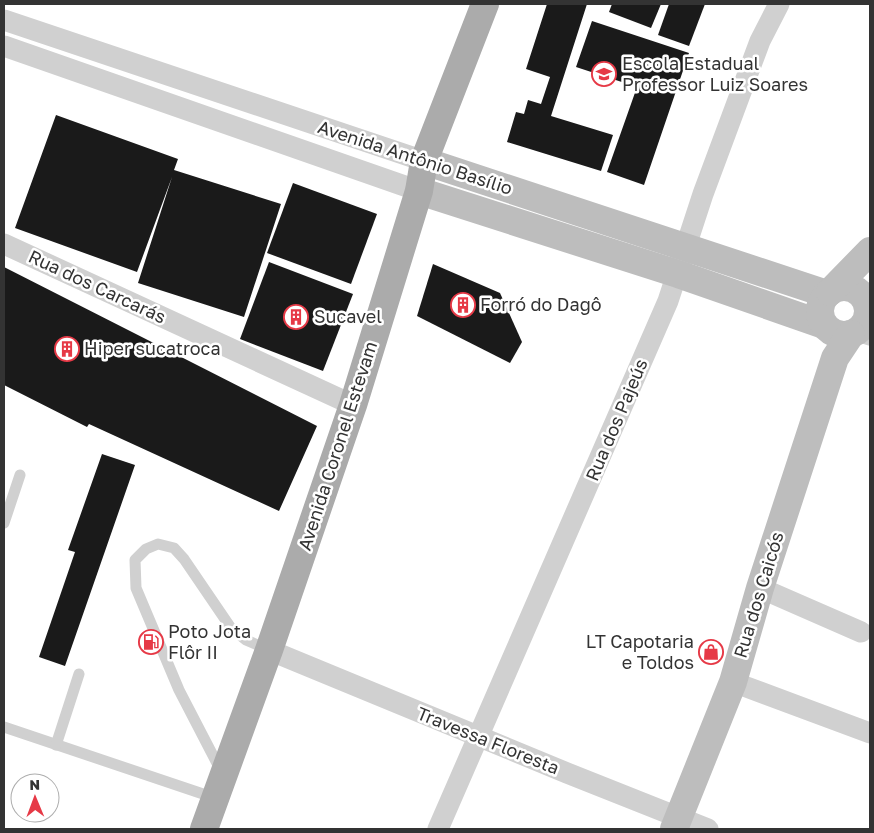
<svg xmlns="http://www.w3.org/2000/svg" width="874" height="833" font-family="'Golos Text',sans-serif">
	<rect width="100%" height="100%" fill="#fff"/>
	<g fill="#1a1a1a">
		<path d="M 547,4 L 587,4 L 551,116 L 613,135 L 601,171 L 507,142 L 516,112 L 524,114 L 528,100 L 541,104 L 550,77 L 526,69 Z"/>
		<path d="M 612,4 L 661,4 L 651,28 L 609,12 Z"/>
		<path d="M 669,4 L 705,4 L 689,46 L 658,35 Z"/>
		<path d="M 592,21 L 689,53 L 644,185 L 607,172 L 637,87 L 576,67 Z"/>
		<path d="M 56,115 L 178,159 L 174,170 L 281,204 L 244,317 L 138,283 L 172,177 L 137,272 L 15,228 Z"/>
		<path d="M 293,183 L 377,214 L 351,284 L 267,253 Z"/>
		<path d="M 269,262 L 353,294 L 323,371 L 240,339 Z"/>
		<path d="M 433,264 L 500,293 L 522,342 L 510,363 L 417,316 Z"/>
		<path d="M 4,267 L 317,426 L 279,511 L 89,424 L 87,427 L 4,385 Z"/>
		<path d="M 102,454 L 135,465 L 65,666 L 39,657 L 75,552 L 68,550 Z"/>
	</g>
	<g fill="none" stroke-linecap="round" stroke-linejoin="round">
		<g stroke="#d0d0d0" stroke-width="11">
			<path d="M 4,523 L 20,475"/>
			<path d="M 4,727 L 215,798"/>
			<path d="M 56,745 L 79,674"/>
			<path d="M 221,771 L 179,690 L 136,588 L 135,560 L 146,549 L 158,544 L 174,548 L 184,559 L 231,628 L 246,640 L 269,650"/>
		</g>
		<g stroke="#d0d0d0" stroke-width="21">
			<path d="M 4,20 L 424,161"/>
			<path d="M 4,46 L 419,191"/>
			<path d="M 4,244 L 353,405"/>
			<path d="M 869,309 L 870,310"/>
			<path d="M 858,331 L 870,335"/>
			<path d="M 760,588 L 861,632"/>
			<path d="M 269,650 L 567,773 L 708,829"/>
			<path d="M 733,682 L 870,733"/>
			<path d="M 438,829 L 668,301 L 703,194 L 760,41 L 779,4"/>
		</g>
		<g stroke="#bdbdbd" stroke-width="28">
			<path d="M 424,161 L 827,294"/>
			<path d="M 419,191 L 678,274 L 824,325"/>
			<circle cx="844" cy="311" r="24"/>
			<path d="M 830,292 L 870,251"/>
			<path d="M 674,829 L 733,682 L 760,588 L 835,358 L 851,334"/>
		</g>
		<path stroke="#ababab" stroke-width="28" d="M 204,829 L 269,650 L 353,405 L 419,191 L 424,161 L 485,4"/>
	</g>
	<defs>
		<symbol id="school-ring" viewBox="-11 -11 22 22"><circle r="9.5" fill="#fff" stroke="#e63946" stroke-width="1.5"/><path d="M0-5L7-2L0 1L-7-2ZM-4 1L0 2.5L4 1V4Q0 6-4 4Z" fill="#e63946"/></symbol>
		<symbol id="building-ring" viewBox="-11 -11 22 22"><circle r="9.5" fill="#fff" stroke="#e63946" stroke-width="1.5"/><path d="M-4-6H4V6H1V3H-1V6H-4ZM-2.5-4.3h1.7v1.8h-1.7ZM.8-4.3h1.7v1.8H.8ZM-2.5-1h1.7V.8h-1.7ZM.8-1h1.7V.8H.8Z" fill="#e63946"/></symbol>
		<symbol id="fuel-ring" viewBox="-11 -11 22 22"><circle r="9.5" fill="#fff" stroke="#e63946" stroke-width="1.5"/><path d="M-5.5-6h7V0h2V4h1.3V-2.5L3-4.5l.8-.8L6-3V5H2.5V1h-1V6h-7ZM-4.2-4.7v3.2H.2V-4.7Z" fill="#e63946"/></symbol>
		<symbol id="shop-ring" viewBox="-11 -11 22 22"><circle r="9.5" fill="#fff" stroke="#e63946" stroke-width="1.5"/><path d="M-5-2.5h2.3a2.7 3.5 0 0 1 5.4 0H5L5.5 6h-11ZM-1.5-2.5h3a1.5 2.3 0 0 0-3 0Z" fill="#e63946"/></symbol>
	</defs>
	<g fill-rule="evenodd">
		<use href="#school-ring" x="590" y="60" width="28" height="28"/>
		<use href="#building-ring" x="449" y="291" width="28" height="28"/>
		<use href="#building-ring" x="282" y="303" width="28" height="28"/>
		<use href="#building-ring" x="53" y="335" width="28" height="28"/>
		<use href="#fuel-ring" x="137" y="628" width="28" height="28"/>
		<use href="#shop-ring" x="697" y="638" width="28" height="28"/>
	</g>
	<g text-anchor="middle" stroke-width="5" stroke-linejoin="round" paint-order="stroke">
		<g font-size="18" fill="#333" stroke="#fff" text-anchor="start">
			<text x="622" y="70">Escola Estadual<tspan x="622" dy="21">Professor Luiz Soares</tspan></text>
			<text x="480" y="311">Forró do Dagô</text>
			<text x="314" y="323">Sucavel</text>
			<text x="84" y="355">Hiper sucatroca</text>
			<text x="168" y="638">Poto Jota<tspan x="168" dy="21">Flôr II</tspan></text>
			<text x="694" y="648" text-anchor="end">LT Capotaria<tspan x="694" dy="21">e Toldos</tspan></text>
		</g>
		<g font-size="18" fill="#333" stroke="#fff">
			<text transform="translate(415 158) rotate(18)" y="6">Avenida Antônio Basílio</text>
			<text transform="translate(97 287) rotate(25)" y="6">Rua dos Carcarás</text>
			<text transform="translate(617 420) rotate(-67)" y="6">Rua dos Pajeús</text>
			<text transform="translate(338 446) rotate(-72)" y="6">Avenida Coronel Estevam</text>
			<text transform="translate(759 595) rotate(-73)" y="6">Rua dos Caicós</text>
			<text transform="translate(488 741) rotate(22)" y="6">Travessa Floresta</text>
		</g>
	</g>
	<rect width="874" height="833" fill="none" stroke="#333333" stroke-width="10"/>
	<g transform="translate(35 798) rotate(359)"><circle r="24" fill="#ffffff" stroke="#adadad"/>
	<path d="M0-4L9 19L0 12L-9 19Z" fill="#e63946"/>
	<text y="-8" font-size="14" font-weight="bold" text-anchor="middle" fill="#333333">N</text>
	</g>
</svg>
